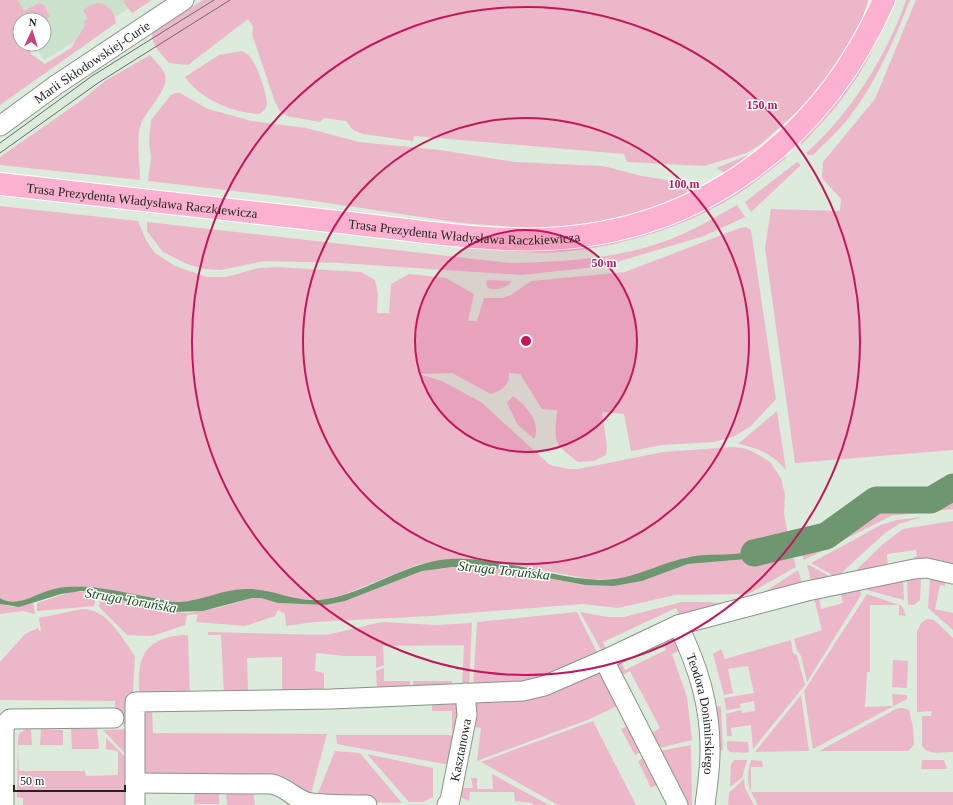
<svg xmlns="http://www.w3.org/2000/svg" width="953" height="805" font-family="Georgia,serif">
	<rect width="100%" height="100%" fill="#dcebdc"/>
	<path fill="#cce1cc" d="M 6,0 L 143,0 L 44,60 L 34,44 L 44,44 L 44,20 L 20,20 Z"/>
	<g fill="#edb7ca">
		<path d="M 0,0 L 18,0 L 24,11 L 39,3 L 44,5 L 50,17 L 44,20 L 20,20 L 20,44 L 29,44 L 31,54 L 45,64 L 71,48 L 85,26 L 84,21 L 88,19 L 83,10 C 86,8 90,5 94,4 C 105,0 116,13 116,23 L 0,105 Z"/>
		<path d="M 126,0 L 152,0 L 132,13 L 123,1 Z"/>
		<path d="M 203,0 L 868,0 L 862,20 L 840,61 L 807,103 L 761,144 L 747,153 L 704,166 L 627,162 L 624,154 L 414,136 L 413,141 L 363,134 L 353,130 L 346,121 L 324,118 L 320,122 L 287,116 L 280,111 L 275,102 L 252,34 L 253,27 L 248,19 L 188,65 L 169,63 C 161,54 151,45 152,32 Z"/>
		<path d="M 893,0 L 895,0 C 881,35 865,69 842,99 C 829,116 815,130 801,145 L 801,140 C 843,103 871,52 893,0 Z"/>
		<path d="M 906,0 L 910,0 C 894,41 875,85 847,120 C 837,132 824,144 813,155 L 808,155 L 806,153 C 849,116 888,54 906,0 Z"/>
		<path d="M 916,0 L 953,0 L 953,450 L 795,463 L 765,248 L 771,209 L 840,211 L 841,199 L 822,178 L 823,162 L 875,99 Z"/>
		<path d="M 242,51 C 245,53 248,54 250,57 C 257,64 267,94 267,104 C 266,109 263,112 259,114 C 233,113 200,99 185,77 L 219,55 Z"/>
		<path d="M 150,55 C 155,61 163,68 165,75 C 170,88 145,112 141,124 C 136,138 140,164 140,180 L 0,165 L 0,157 L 82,100 L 105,81 Z"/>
		<path d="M 175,93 L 180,93 L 208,109 L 252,121 L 306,128 L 359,142 L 440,150 L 514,162 L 603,166 L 642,176 L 673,181 L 682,184 L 687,189 L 687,195 L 613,221 L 538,229 L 462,223 L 294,198 L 148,181 L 151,157 L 149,142 L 151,120 L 171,95 Z"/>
		<path d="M 756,152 L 727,174 L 716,168 Z"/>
		<path d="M 782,157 L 787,157 C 769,171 752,186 733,197 C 669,237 566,264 492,248 C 514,249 535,250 556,249 C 639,244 719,210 782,157 Z"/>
		<path d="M 797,162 L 801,165 L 751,212 L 745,202 Z"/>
		<path d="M 737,205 L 745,217 L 704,236 L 604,266 L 522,275 L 340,263 L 265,261 L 221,270 L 204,269 L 187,264 L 163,252 L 147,231 L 147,222 L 511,263 C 560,262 613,259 660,243 C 687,234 712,219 737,205 Z"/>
		<path d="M 0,206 L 138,221 L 146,240 L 155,253 L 175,266 L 207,277 L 226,277 L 259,268 L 277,267 L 361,272 L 375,280 L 378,294 L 377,313 L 389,313 L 391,284 L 409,274 L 446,278 L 474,294 L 468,321 L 477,321 L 484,298 L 502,298 L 511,295 L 531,281 L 625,272 L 740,228 L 746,227 L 751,230 L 776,399 L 751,426 L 733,437 L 714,442 L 662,445 L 631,451 L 624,414 L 602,412 L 607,446 L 606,455 L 594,461 L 578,462 C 551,442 555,442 557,410 L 542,409 L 520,374 L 509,373 C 510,385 502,390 491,394 L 452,373 L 418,374 L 442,381 L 481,402 L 550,465 L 569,469 L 578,469 L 663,452 L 733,447 L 742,448 L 752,451 L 770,462 L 781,478 L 785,495 L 784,513 L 789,542 L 742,553 L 686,557 L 634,576 L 612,580 L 590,579 L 489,560 L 451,559 L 419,564 L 343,595 L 326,599 L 296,600 L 282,596 L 229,591 L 195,601 L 176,602 L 84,586 L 54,589 L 18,602 L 7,602 L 0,598 Z"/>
		<path d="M 488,280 L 512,281 C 505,289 497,291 488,288 L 486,283 Z"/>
		<path d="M 513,396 C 525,404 542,423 534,439 L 517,424 L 507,403 Z"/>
		<path d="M 777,411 L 786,470 C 772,454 759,448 738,444 Z"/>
		<path d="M 953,492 L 953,509 L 891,516 L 804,560 L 799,550 L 831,538 L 869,507 L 885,502 L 919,502 L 937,500 Z"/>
		<path d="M 922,517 L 899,524 L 885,533 L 839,575 L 834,576 L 811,563 L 881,525 L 897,520 Z"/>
		<path d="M 953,521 L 953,570 L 915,565 L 914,557 L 917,556 L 916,550 L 887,554 L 888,569 L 850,576 L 883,544 L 903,529 Z"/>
		<path d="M 791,547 L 796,567 L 748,594 L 675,595 L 618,608 L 582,604 L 431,616 L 314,622 L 286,626 L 285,614 L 278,610 L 275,616 L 245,626 L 196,622 L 198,614 L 187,615 L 185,625 L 152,636 L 127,635 L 99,607 L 102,593 L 158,611 L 188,613 L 218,608 L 252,598 L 261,598 L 278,603 L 326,605 L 345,601 L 422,571 L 436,568 L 469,566 L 489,567 L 585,585 L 614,586 L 642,581 L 688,564 L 747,559 Z"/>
		<path d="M 807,565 L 809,565 L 831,577 L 811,581 Z"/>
		<path d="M 798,570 L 802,583 L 763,593 Z"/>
		<path d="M 919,576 L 921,580 L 920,600 L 914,605 L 908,605 L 907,580 Z"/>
		<path d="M 903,577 L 904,600 L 867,590 L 870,582 Z"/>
		<path d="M 930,578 L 945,579 L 945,586 L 940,585 L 935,609 L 953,613 L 953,630 L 928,608 Z"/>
		<path d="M 847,587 L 860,591 L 861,595 L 807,682 L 801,656 L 797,650 L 794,639 L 822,630 L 814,598 L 819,597 L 821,609 L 843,603 L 840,591 Z"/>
		<path d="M 71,592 L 97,592 L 94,606 L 37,611 L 37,603 Z"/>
		<path d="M 867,594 L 902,606 L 906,616 L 899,615 L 899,605 L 870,605 L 870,672 L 867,672 L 865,707 L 893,706 L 892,694 L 907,695 L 907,699 L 813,749 L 804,691 Z"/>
		<path d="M 682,602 L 708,602 L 734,604 L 680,617 L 676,608 L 603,642 L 607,651 L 603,653 L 580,612 L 608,617 L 624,617 Z"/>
		<path d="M 33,603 L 35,614 L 23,611 L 0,614 L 0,604 L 13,607 Z"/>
		<path d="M 82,609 C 108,609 121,637 135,656 L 131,723 L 116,725 L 115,701 L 0,700 L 0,662 L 25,634 L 38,628 L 39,631 L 41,631 L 39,618 Z"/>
		<path d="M 577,612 L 597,652 L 597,657 L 536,684 L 473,687 L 477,622 Z"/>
		<path d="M 927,619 L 934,620 L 953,638 L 953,752 C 944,752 926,756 922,745 L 922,716 L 931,716 L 932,711 L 917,712 L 917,632 L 921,623 Z"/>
		<path d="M 382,622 L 436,625 L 472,623 L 469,687 L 462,687 L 464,645 L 383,646 L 384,665 L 376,668 L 376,656 L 345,656 L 316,653 L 315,671 L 324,673 L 324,693 L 264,695 L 264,690 L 282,690 L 282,657 L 247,658 L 248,690 L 258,690 L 258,695 L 224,695 L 221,635 L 208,635 L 208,632 L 326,635 Z"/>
		<path d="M 181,635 L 188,635 L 190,695 L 141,694 C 138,689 139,682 139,676 C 140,648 155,638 181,635 Z"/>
		<path d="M 670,638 L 674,639 L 683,649 L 672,654 L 687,697 L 692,740 L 659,748 L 650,734 L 660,728 L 630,671 L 619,677 L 617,665 L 620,660 L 625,670 L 666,650 L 662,640 Z"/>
		<path d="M 791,640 L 793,653 L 797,655 L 805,685 L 753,749 L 751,725 L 731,728 L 732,736 L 727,736 L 726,714 L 741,710 L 742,713 L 755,711 L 754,701 L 740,704 L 740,708 L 726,710 L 724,698 L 754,693 L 748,666 L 728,669 L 733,693 L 724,695 L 713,654 L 721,649 L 725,659 Z"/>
		<path d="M 893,660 L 908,661 L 907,688 L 892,687 Z"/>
		<path d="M 384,668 L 384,681 L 410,681 L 410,689 L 377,689 L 376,671 Z"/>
		<path d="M 600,671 L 619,705 L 590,719 L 477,761 L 481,728 L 470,726 L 474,703 L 478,700 Z"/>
		<path d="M 413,681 L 452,681 L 452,687 L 413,689 Z"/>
		<path d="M 801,695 L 809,751 L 755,752 Z"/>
		<path d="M 432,699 L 456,702 L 460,709 L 450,765 L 337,744 L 336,735 L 452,735 L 452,711 L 432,711 Z"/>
		<path d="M 721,706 L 723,749 L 720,752 L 715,707 Z"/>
		<path d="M 903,708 L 909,710 L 913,727 L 914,745 L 908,751 L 819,751 L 896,709 Z"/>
		<path d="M 139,710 L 152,710 L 153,733 L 327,734 L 310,797 L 142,777 Z"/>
		<path d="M 593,721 L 636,805 L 558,805 L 481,762 Z"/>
		<path d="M 631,725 L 645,750 L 635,755 L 621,729 Z"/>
		<path d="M 71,728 L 97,729 L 99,749 L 72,749 Z"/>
		<path d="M 26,729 L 31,729 L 32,745 L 18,745 L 19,771 L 85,771 L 86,776 L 118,775 L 118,751 L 106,749 L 106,738 L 129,760 L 129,805 L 23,805 L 23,798 L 17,797 L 18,739 L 19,734 Z"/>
		<path d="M 41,729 L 63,730 L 63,745 L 40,745 Z"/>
		<path d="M 130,729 L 130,759 L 103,730 Z"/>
		<path d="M 727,741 L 748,742 L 749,751 L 747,753 L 730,752 L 727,749 Z"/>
		<path d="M 691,745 L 692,805 L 685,805 L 660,751 Z"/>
		<path d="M 335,751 L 360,753 L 402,803 L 320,801 L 317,796 Z"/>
		<path d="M 367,754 L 433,768 L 433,797 L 423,802 L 409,802 Z"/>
		<path d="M 648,756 L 662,782 L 651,788 L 638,761 Z"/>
		<path d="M 734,760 L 747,760 L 742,778 L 730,787 L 731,764 Z"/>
		<path d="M 751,760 L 762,761 L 763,767 L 751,767 L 751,792 L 953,792 L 953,805 L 758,805 C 747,786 746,781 751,760 Z"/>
		<path d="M 922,760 L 944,760 L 947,769 L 921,769 Z"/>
		<path d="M 492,774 L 549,805 L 533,805 L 532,803 L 515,801 L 514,792 L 470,792 L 469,801 L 462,798 L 461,788 L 473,788 L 471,778 L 477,778 L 477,789 L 493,789 Z"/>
		<path d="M 744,779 L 745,788 L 754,805 L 728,805 L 729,793 Z"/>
		<path d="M 195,789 L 219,789 L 219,804 L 194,804 Z"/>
		<path d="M 253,791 L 255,805 L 227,805 L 226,792 Z"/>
	</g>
	<path fill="#6e966f" d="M 789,542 L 791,547 L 747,559 L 688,564 L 642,581 L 614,586 L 585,585 L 489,567 L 452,567 L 422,571 L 345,601 L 326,605 L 278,603 L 261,598 L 252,598 L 203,611 L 173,612 L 158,611 L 97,592 L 81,591 L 61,594 L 19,607 L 0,604 L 0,598 C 17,609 36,593 54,589 C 68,586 84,586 98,588 C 117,590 136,595 154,598 C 162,600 171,602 179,602 C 202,601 223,589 246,589 C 275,588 294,604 326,599 C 369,592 405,562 450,559 C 501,556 549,578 599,580 C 630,581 655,565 685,558 C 703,553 723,556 742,553 C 758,551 774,546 789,542 Z"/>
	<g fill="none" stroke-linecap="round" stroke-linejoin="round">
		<path stroke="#6e966f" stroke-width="27" d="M 754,553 L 826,536 L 876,500 L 931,500 L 953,487"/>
		<defs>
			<g id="minor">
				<path id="s1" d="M 0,126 L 56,85 L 184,0"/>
				<path id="s2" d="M 678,625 C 698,666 711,707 710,753 C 710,771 707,788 705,805"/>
				<path d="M 135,783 L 272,784 C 287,787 296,801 311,803 C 328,805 349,805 367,805"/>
				<path d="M 4,805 L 4,729 L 6,723 L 10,719 L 114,718"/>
				<path d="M 135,805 L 135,702 L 331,699 L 523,691 L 544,686 L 604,660"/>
				<path id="s3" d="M 447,805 L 450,800 L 467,715 L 465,693"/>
				<path d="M 678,805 L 604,660 L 678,625 L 807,591 L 914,569 L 927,568 L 953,574"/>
			</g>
			<g id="major">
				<path id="s4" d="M 0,184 C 110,197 220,209 330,221 C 399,228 478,242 547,239 C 701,232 823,139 884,0"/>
			</g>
		</defs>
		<use href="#minor" stroke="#879587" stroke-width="21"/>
		<use href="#major" stroke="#fff" stroke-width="24"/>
		<use href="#minor" stroke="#fff" stroke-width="19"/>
		<use href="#major" stroke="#fbb1cf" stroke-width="22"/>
		<g stroke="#656f65" stroke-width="1">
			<path d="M 0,143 L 92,76 L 214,0"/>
			<path d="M 0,153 L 98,83 L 230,0"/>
		</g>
	</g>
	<circle cx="526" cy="341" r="111" fill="#c2185b" fill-opacity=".12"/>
	<g fill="none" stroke="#c2185b" stroke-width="2">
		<circle cx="526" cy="341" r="111"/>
		<circle cx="526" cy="341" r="223"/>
		<circle cx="526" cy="341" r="334"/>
	</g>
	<g text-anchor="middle" stroke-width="3" stroke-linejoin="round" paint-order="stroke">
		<g font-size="13" fill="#202620" stroke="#fff">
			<text dy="5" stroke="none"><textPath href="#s1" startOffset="112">Marii Skłodowskiej-Curie</textPath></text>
			<text dy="5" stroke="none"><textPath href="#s4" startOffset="143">Trasa Prezydenta Władysława Raczkiewicza</textPath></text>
			<text dy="5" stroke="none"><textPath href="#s4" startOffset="467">Trasa Prezydenta Władysława Raczkiewicza</textPath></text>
			<text dy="5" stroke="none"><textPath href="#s2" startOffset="93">Teodora Donimirskiego</textPath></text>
			<text dy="5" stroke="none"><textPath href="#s3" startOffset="57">Kasztanowa</textPath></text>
		</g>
		<g font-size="14" font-style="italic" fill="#13501d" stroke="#fff">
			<text transform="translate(504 570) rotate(6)" y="5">Struga Toruńska</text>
			<text transform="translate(131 600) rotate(10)" y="5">Struga Toruńska</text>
		</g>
	</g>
	<circle cx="526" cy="341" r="6" fill="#c2185b" stroke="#fff" stroke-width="2"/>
	<g font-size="12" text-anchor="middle" font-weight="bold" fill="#c2185b" stroke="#fff" stroke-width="3" stroke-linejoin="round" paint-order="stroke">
		<text x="762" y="109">150 m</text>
		<text x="684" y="188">100 m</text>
		<text x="604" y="267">50 m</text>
	</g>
	<g transform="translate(32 32) rotate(4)"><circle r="19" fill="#ffffff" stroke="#a6a8a6"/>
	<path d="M0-3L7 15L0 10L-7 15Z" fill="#c9417f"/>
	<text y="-6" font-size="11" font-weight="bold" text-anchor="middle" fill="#202620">N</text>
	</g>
	<path d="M14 785v6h111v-6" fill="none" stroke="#202620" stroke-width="2"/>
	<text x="20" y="785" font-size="12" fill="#202620" stroke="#ffffff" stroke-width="3" paint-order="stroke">50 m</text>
</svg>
